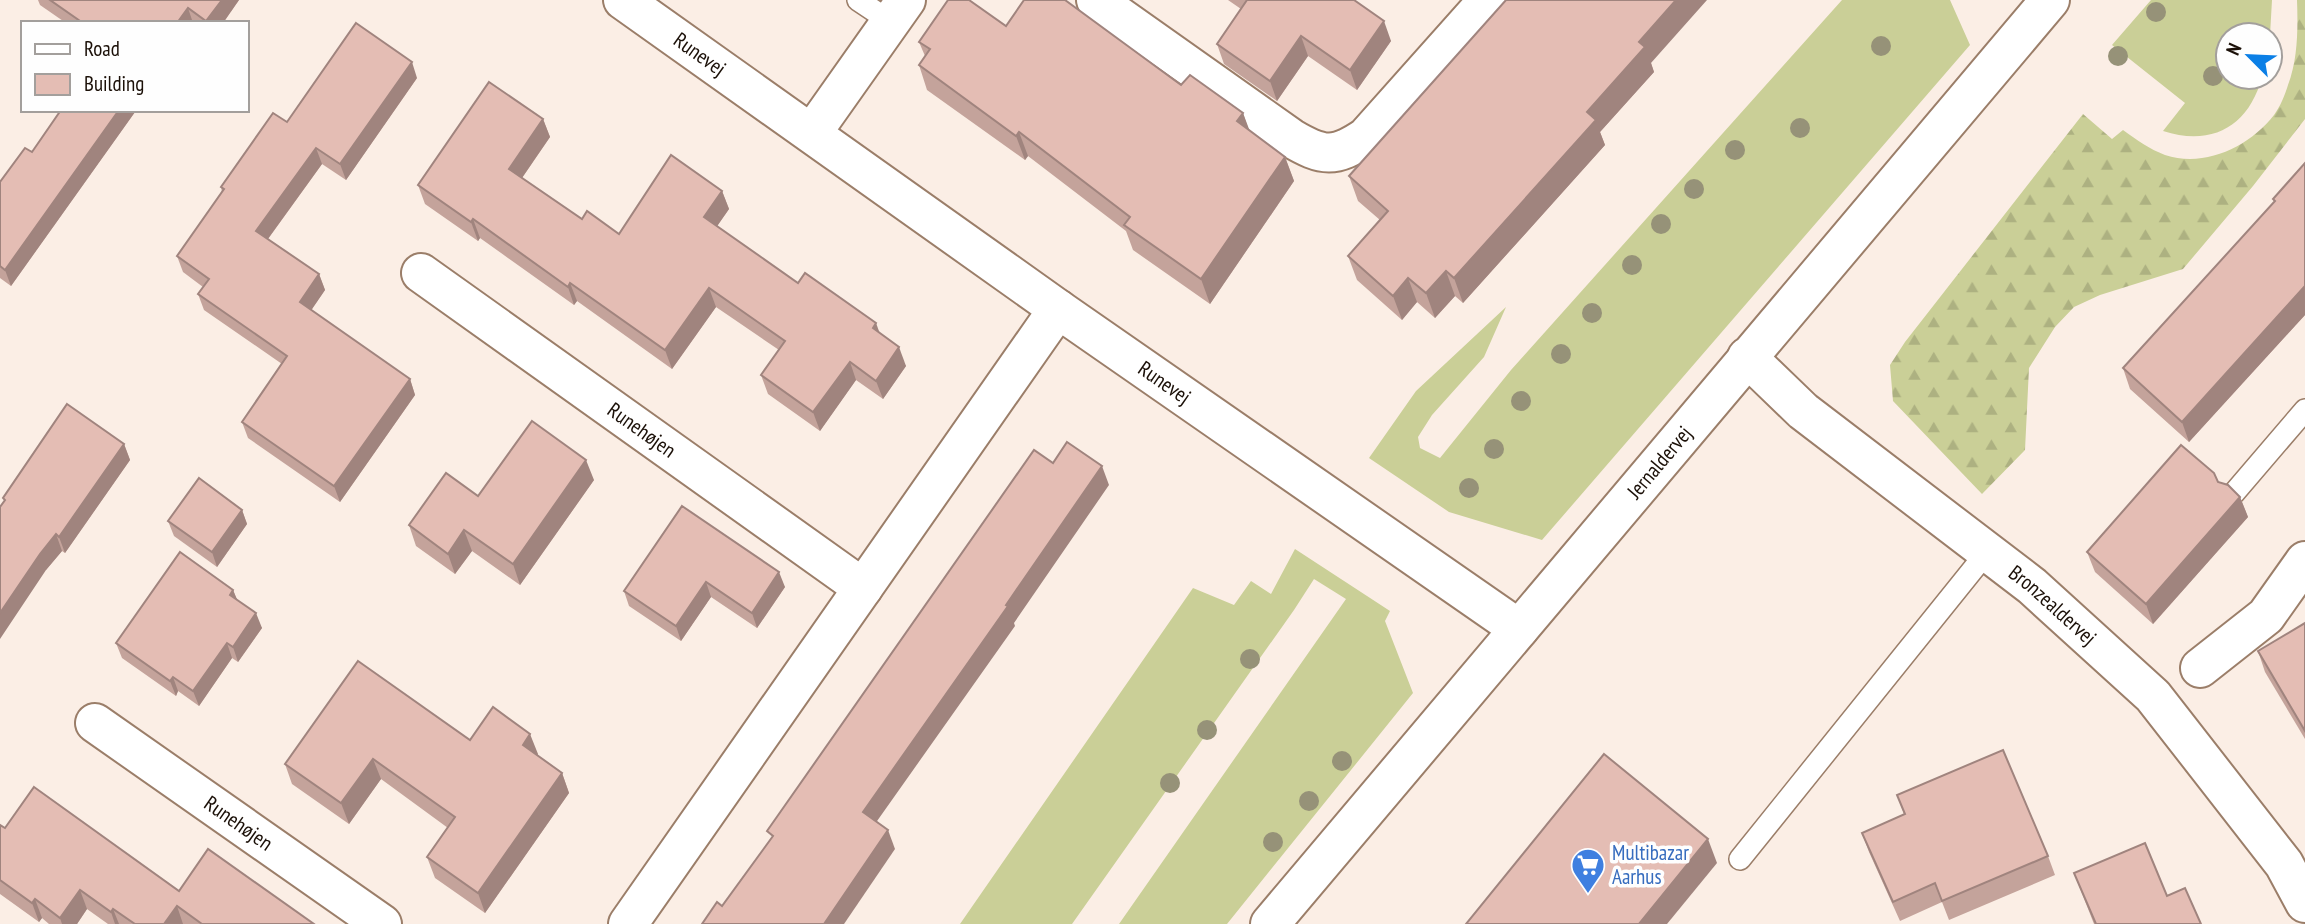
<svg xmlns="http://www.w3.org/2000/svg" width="2305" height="924" font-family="'PT Sans Narrow',sans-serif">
	<defs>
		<pattern id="forest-firs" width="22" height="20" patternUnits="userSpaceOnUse" patternTransform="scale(1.75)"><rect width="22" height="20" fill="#cacf97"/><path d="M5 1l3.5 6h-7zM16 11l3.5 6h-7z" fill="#adb181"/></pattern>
	</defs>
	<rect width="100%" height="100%" fill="#fbeee5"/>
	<g fill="#cacf97">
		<path d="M 1842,0 L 1950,0 L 1970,45 L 1542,540 L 1449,512 L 1369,458 L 1416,391 L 1506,307 L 1484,357 L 1432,415 L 1418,437 L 1420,448 L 1440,458 L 1511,370 Z"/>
		<path d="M 2151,0 L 2272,0 L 2270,35 L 2228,35 L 2228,77 L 2262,77 C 2249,126 2212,147 2163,131 L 2185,103 L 2112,45 Z"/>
		<path d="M 1295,549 L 1390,611 L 1385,621 L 1413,693 L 1227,924 L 1119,924 L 1346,599 L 1314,579 L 1294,610 L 1072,924 L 960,924 L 1193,588 L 1234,605 L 1251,581 L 1271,594 Z"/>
	</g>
	<path fill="url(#forest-firs)" d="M 2297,0 L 2305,0 L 2305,119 L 2253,186 L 2183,269 L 2100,295 L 2074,307 L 2055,327 L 2029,368 L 2025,450 L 1982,494 L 1893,401 L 1890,365 L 1905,342 L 2083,114 L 2112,139 L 2123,130 C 2137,140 2149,149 2165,155 C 2205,168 2249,147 2274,115 C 2280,107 2285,95 2288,85 C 2298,59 2298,28 2297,0 Z"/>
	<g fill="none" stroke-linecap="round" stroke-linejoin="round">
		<defs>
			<g id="service">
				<path d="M 858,0 L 891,22"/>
				<path d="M 2234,493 L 2305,410"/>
				<path d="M 1740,859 L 1987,552"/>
			</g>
			<g id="minor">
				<path id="s1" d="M 623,0 L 1058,309 L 1519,629"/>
				<path d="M 1096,0 L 1291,138 C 1323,157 1335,158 1366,137 L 1488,0"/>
				<path d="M 812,133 L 906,0"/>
				<path id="s2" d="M 421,273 L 863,588"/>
				<path id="s3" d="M 1747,357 L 1803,411 L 2032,586 L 2153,696 L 2284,864 L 2305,903"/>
				<path d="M 2200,668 L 2266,616 L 2305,561"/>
				<path id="s4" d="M 95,723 L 382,924"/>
				<path d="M 628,924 L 1058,309"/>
			</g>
			<g id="tertiary">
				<path id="s5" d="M 1270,924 L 2050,0"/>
			</g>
		</defs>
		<use href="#service" stroke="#9b7e69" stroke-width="24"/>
		<use href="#minor" stroke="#9b7e69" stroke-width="42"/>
		<use href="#tertiary" stroke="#9b7e69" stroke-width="42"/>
		<use href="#service" stroke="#fff" stroke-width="21"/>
		<use href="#minor" stroke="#fff" stroke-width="38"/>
		<use href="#tertiary" stroke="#fff" stroke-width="38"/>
	</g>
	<g fill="#969278">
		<circle cx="2156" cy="12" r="10"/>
		<circle cx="1881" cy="46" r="10"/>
		<circle cx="2118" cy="56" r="10"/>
		<circle cx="2213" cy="76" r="10"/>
		<circle cx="1800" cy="128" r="10"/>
		<circle cx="1735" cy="150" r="10"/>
		<circle cx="1694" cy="189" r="10"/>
		<circle cx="1661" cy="224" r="10"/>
		<circle cx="1632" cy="265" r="10"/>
		<circle cx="1592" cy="313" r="10"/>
		<circle cx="1561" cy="354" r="10"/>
		<circle cx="1521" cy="401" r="10"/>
		<circle cx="1494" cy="449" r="10"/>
		<circle cx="1469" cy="488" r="10"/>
		<circle cx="1250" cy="659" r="10"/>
		<circle cx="1207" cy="730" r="10"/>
		<circle cx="1342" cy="761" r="10"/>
		<circle cx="1170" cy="783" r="10"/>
		<circle cx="1309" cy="801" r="10"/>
		<circle cx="1273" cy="842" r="10"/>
	</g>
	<g fill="#c4a39b">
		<path d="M 38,0 L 239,0 L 223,23 L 66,23 L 40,5 Z"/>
		<path d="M 1228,0 L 1354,0 L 1391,41 L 1357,90 L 1308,56 L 1277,101 L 1224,64 L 1217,44 L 1241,9 Z"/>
		<path d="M 1006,26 L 1181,85 L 1243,113 L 1249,131 L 1285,157 L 1294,181 L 1210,304 L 1133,250 L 1126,231 L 1028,156 L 1025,160 L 927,90 L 919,65 L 925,56 L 919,42 Z"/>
		<path d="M 1651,63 L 1654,72 L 1600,132 L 1605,145 L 1463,303 L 1455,296 L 1435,318 L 1417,302 L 1402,320 L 1357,280 L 1348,256 L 1380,220 L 1358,201 L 1349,176 Z"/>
		<path d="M 417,78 L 346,180 L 322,164 L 268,239 L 319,274 L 325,290 L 311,310 L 410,379 L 415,395 L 340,502 L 248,438 L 242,422 L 282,364 L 204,310 L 198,294 L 203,287 L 183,272 L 177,256 L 222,192 L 221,187 L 287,122 Z"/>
		<path d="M 61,110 L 135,110 L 135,112 L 11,286 L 0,278 L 0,182 L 32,152 Z"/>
		<path d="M 543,119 L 550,137 L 522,178 L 582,219 L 619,234 L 722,191 L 729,209 L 717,226 L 798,283 L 880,333 L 906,366 L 883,399 L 856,380 L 820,431 L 768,394 L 761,375 L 779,350 L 716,307 L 672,369 L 577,301 L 574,305 L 480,238 L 478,241 L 425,204 L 418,185 Z"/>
		<path d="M 2305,163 L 2305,315 L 2189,442 L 2130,389 L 2123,368 L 2274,202 L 2273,199 Z"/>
		<path d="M 124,444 L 130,460 L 65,553 L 62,551 L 46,570 L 3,498 Z"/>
		<path d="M 594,480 L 520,585 L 472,551 L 455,574 L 416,546 L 409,525 L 478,496 Z"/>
		<path d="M 2218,482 L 2240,497 L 2248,517 L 2153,624 L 2095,572 L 2087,552 Z"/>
		<path d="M 682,506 L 785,587 L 757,628 L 711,597 L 681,641 L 629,606 L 624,591 Z"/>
		<path d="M 242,510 L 247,524 L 217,567 L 174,536 L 168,521 Z"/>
		<path d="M 233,590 L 237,600 L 262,628 L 238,662 L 232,658 L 199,706 L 178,691 L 176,696 L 122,658 L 116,643 Z"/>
		<path d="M 2305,623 L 2305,739 L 2265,672 L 2258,651 Z"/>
		<path d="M 470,740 L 538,754 L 537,755 L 562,773 L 569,793 L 485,913 L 435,878 L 427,857 L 448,828 L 381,779 L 349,824 L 292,784 L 285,764 Z"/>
		<path d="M 1897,795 L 2048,856 L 2055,875 L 1949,920 L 1942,902 L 1900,921 L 1869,852 L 1862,833 L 1904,814 Z"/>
		<path d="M 0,825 L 5,828 L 179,891 L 314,924 L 108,924 L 87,909 L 77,924 L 49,924 L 42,918 L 39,922 L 0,894 Z"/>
		<path d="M 2074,873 L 2167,896 L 2201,924 L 2094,924 Z"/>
	</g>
	<g fill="#a0847e">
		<path d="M 222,0 L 239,0 L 223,23 L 207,23 L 206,21 Z"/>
		<path d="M 1676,0 L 1707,0 L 1651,63 L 1654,72 L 1600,132 L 1605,145 L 1463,303 L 1454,278 L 1587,112 L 1639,42 Z"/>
		<path d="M 188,8 L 193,23 L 177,23 Z"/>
		<path d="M 1384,21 L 1391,41 L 1357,90 L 1350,70 Z"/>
		<path d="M 1301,36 L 1308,56 L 1277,101 L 1270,81 Z"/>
		<path d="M 412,62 L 417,78 L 346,180 L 340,164 Z"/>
		<path d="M 119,110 L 135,110 L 135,112 L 11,286 L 5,270 Z"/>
		<path d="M 1243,113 L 1252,137 L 1237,121 Z"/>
		<path d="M 543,119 L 550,137 L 515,188 L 509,169 Z"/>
		<path d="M 1019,132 L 1028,156 L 1025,160 L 1016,136 Z"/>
		<path d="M 316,148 L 322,164 L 262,247 L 256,231 Z"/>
		<path d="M 1285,157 L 1294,181 L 1210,304 L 1201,279 Z"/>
		<path d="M 722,191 L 729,209 L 711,235 L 704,217 Z"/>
		<path d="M 473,219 L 480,238 L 478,241 L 471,222 Z"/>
		<path d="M 1446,271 L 1455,296 L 1435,318 L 1426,293 Z"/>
		<path d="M 319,274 L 325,290 L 306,318 L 300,302 Z"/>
		<path d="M 1408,278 L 1417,302 L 1402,320 L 1393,296 Z"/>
		<path d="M 570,283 L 577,301 L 574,305 L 568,287 Z"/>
		<path d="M 2305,286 L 2305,315 L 2189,442 L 2182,422 Z"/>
		<path d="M 709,288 L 716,307 L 672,369 L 665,350 Z"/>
		<path d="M 876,323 L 883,342 L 873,328 Z"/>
		<path d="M 899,347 L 906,366 L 883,399 L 876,381 Z"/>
		<path d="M 850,362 L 856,380 L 820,431 L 813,412 Z"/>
		<path d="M 410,379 L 415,395 L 340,502 L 334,486 Z"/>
		<path d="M 124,444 L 130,460 L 65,553 L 59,537 Z"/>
		<path d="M 586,460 L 594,480 L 520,585 L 513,564 Z"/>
		<path d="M 1102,466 L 1109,485 L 1014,623 L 1015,626 L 870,831 L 863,812 Z"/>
		<path d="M 2240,497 L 2248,517 L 2153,624 L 2146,604 Z"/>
		<path d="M 242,510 L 247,524 L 217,567 L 212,552 Z"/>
		<path d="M 464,530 L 472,551 L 455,574 L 448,554 Z"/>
		<path d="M 56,534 L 62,551 L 46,570 L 0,639 L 0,613 L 40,554 Z"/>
		<path d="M 779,572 L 785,587 L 757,628 L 752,613 Z"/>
		<path d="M 706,582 L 711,597 L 681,641 L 676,626 Z"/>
		<path d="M 233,590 L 239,604 L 230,595 Z"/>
		<path d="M 256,613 L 262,628 L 238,662 L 233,647 Z"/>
		<path d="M 227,643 L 232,658 L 199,706 L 193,691 Z"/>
		<path d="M 173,677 L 178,691 L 176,696 L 170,681 Z"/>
		<path d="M 530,734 L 538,754 L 530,766 L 523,745 Z"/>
		<path d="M 373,759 L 381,779 L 349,824 L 341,803 Z"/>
		<path d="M 562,773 L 569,793 L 485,913 L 478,893 Z"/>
		<path d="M 888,830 L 895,849 L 844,924 L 824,924 Z"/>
		<path d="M 1708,839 L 1717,863 L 1667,924 L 1639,924 Z"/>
		<path d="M 80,890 L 87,909 L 77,924 L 62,924 L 60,918 Z"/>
		<path d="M 35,899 L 42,918 L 39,922 L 32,903 Z"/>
		<path d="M 177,906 L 183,924 L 164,924 Z"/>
		<path d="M 113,909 L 119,924 L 115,924 L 111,912 Z"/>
	</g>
	<g fill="#e4bdb4" stroke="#a0847e" stroke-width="2">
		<path d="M 50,0 L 222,0 L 206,21 L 188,8 L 177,23 L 83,23 Z"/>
		<path d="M 948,0 L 969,0 L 1006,26 L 1024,0 L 1065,0 L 1181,85 L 1190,75 L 1243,113 L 1237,121 L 1285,157 L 1201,279 L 1124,225 L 1130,217 L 1019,132 L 1016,136 L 919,65 L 930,49 L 919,42 Z"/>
		<path d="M 1247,0 L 1354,0 L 1384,21 L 1350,70 L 1301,36 L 1270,81 L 1217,44 Z"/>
		<path d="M 1506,0 L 1676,0 L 1639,42 L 1645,47 L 1587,112 L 1596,120 L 1454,278 L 1446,271 L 1426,293 L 1408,278 L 1393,296 L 1348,256 L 1388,211 L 1349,176 Z"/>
		<path d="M 356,23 L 412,62 L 340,164 L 316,148 L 256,231 L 319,274 L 300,302 L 410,379 L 334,486 L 242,422 L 287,356 L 198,294 L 209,279 L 177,256 L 224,189 L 221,187 L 273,113 L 287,122 Z"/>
		<path d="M 489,82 L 543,119 L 509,169 L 582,219 L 587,211 L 619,234 L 671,155 L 722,191 L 704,217 L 798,283 L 805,273 L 876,323 L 873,328 L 899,347 L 876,381 L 850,362 L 813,412 L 761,375 L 785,341 L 709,288 L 665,350 L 570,283 L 568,287 L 473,219 L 471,222 L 418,185 Z"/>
		<path d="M 61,110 L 119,110 L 5,270 L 0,266 L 0,182 L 25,148 L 32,152 Z"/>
		<path d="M 2305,163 L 2305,286 L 2182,422 L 2123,368 L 2275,201 L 2273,199 Z"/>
		<path d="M 67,404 L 124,444 L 59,537 L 56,534 L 40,554 L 0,613 L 0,507 L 5,500 L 3,498 Z"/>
		<path d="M 532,421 L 586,460 L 513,564 L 464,530 L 448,554 L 409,525 L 446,473 L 478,496 Z"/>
		<path d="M 1067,442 L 1102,466 L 1006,605 L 1008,606 L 863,812 L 888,830 L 824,924 L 702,924 L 717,902 L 722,906 L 773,836 L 767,831 L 1034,450 L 1053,463 Z"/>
		<path d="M 2181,445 L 2214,473 L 2218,482 L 2228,485 L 2240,497 L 2146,604 L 2087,552 Z"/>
		<path d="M 199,478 L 242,510 L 212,552 L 168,521 Z"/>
		<path d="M 682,506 L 779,572 L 752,613 L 706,582 L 676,626 L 624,591 Z"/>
		<path d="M 180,552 L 233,590 L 230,595 L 256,613 L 233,647 L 227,643 L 193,691 L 173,677 L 170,681 L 116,643 Z"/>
		<path d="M 2305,623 L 2305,731 L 2258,651 Z"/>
		<path d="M 358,661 L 470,740 L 493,707 L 530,734 L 523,745 L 562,773 L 478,893 L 427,857 L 455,817 L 373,759 L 341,803 L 285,764 Z"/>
		<path d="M 2003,750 L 2048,856 L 1942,901 L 1935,883 L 1893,902 L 1862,833 L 1905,814 L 1897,795 Z"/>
		<path d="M 1604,754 L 1708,839 L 1639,924 L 1466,924 Z"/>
		<path d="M 34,787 L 179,891 L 208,849 L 314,924 L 202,924 L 177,906 L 164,924 L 135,924 L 113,909 L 111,912 L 80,890 L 60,918 L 35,899 L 32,903 L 0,880 L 0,825 L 5,828 Z"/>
		<path d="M 2145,843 L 2167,896 L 2185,888 L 2201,924 L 2096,924 L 2074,873 Z"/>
	</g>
	<defs>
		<symbol id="supermarket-pin" viewBox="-11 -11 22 30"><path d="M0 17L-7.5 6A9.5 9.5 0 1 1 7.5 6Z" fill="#3f7fe0" stroke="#fefefe"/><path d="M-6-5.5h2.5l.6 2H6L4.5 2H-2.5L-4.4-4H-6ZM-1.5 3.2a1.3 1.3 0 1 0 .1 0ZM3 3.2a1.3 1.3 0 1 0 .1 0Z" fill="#fff"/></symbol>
	</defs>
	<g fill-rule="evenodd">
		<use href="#supermarket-pin" x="1569" y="846" width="38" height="52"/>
	</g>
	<g text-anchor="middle" stroke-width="7" stroke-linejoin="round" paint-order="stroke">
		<g font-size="21" fill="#1b1008" stroke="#fefefe">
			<text dy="7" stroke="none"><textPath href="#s1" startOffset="94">Runevej</textPath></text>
			<text dy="7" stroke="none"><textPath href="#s1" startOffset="663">Runevej</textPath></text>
			<text dy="7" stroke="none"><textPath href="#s2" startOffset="271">Runehøjen</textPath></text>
			<text dy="7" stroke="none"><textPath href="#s5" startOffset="604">Jernaldervej</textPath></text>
			<text dy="7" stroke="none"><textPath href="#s3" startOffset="394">Bronzealdervej</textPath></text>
			<text dy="7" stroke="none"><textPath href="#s4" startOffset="175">Runehøjen</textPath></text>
		</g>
		<g font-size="21" fill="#366cbe" stroke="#fefefe" text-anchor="start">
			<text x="1612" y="860">Multibazar<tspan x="1612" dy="24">Aarhus</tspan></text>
		</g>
	</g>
	<rect x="21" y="21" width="228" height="91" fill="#fefefe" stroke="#a39f9c" stroke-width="2"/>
	<rect x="35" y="44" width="35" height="10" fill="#ffffff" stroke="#a39f9c" stroke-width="2"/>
	<text x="84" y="56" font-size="21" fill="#1b1008">Road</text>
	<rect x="35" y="74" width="35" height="21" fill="#e4bdb4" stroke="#a39f9c" stroke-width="2"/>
	<text x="84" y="91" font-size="21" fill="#1b1008">Building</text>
	<g transform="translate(2249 56) rotate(294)"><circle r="33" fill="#fefefe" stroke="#a39f9c" stroke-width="2"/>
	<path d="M0-5L12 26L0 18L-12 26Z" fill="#0b7fe6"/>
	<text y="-10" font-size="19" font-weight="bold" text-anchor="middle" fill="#1b1008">N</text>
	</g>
</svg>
